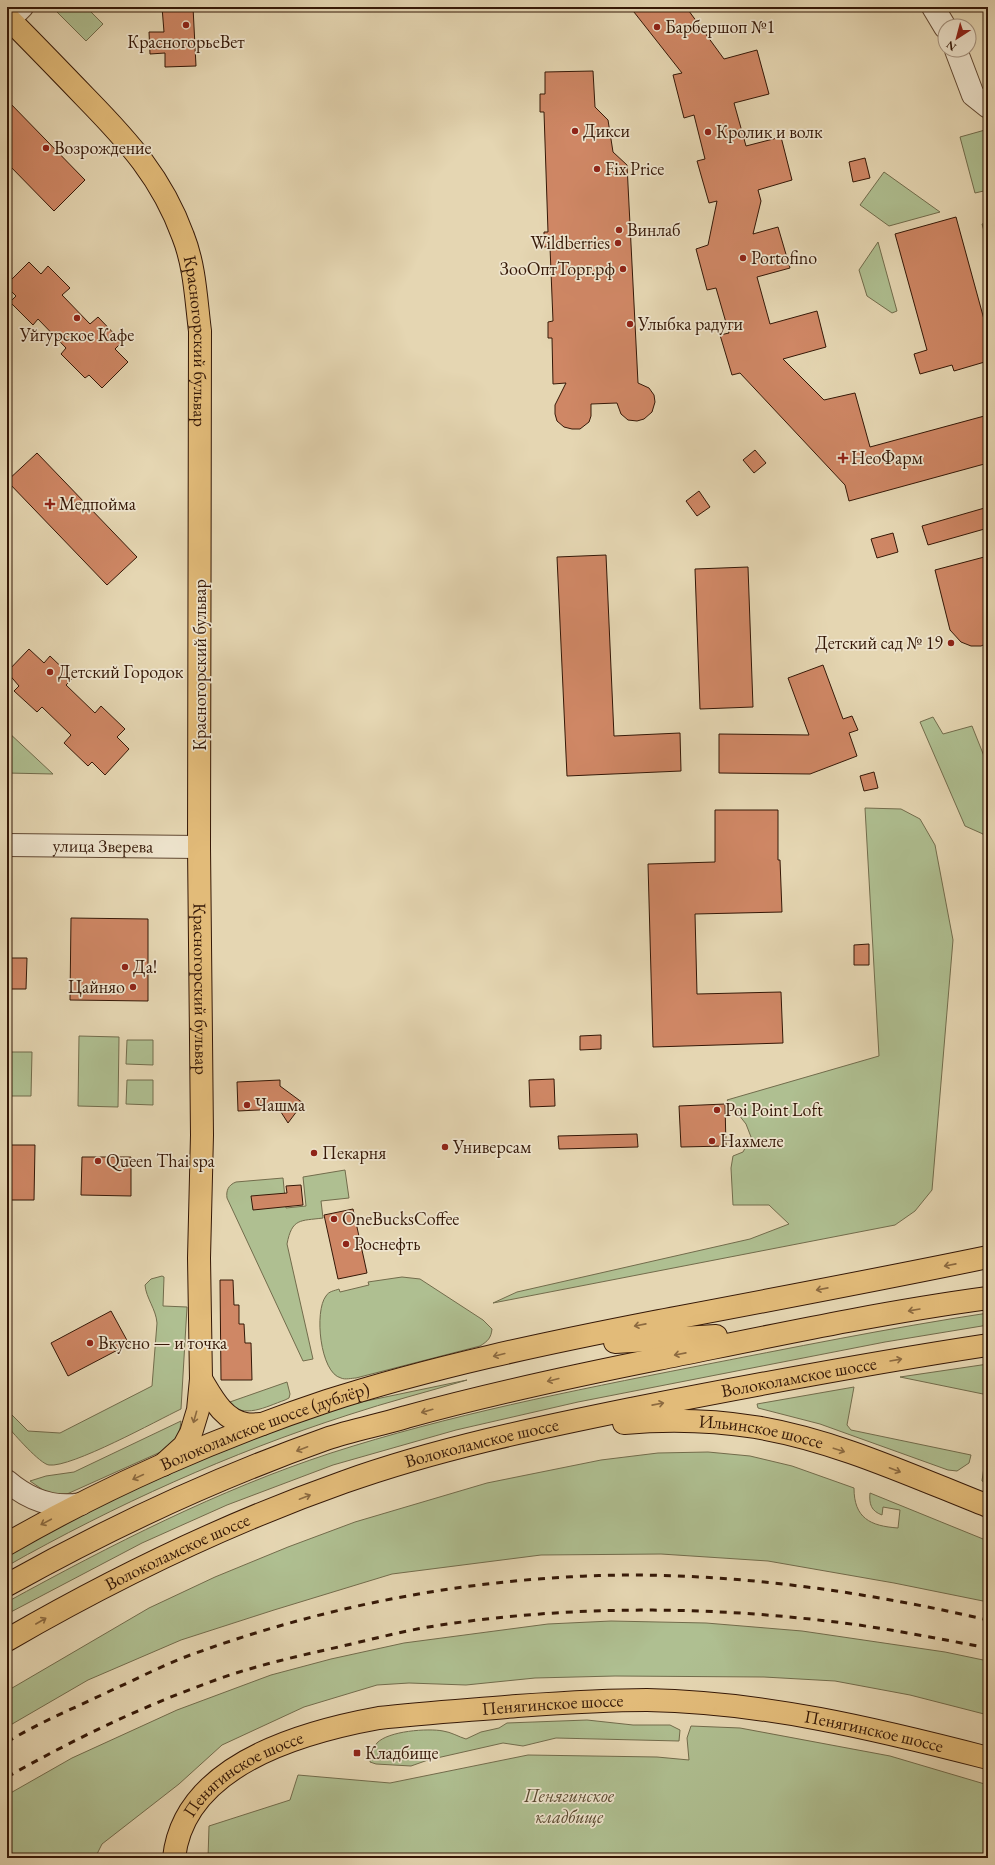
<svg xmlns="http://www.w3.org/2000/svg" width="995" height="1865" font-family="'EB Garamond',serif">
	<rect width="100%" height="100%" fill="#e5d6b2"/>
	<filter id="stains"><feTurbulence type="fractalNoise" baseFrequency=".005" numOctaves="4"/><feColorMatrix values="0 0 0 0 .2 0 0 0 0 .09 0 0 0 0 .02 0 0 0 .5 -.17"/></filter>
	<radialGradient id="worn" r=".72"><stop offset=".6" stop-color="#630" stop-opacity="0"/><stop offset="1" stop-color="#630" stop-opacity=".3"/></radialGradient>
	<g fill="#afbf91" stroke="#726c4c">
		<path d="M 52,7 L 86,7 L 103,24 L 86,41 Z"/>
		<path d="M 985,130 L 988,140 L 988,190 L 975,193 L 960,137 Z"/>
		<path d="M 884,172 L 940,212 L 889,226 L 860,205 Z"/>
		<path d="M 988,223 L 988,245 L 982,224 Z"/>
		<path d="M 878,242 L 897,311 L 892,313 L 867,296 L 859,270 Z"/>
		<path d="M 933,717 L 943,734 L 972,726 L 988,766 L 988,845 L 983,834 L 965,826 L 920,722 Z"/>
		<path d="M 7,731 L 53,774 L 7,773 Z"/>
		<path d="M 865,808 L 901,809 L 920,819 L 935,845 L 953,940 L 932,1190 L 915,1211 L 895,1225 L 493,1303 L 517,1292 L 750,1239 L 789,1224 L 769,1205 L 733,1205 L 731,1168 L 733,1156 L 743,1152 L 751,1137 L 746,1124 L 727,1100 L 879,1056 Z"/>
		<path d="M 79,1036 L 119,1037 L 118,1107 L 78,1106 Z"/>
		<path d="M 127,1040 L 153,1040 L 153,1065 L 126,1064 Z"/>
		<path d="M 7,1052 L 32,1052 L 31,1096 L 7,1096 Z"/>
		<path d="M 127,1080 L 153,1080 L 153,1105 L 126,1104 Z"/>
		<path d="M 345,1170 L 349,1198 L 321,1201 L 323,1218 C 300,1221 292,1218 287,1244 L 313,1359 L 303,1361 L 227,1198 C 226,1191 228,1185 236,1182 L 283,1178 L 286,1208 L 306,1206 L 303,1177 Z"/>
		<path d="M 162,1276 L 164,1277 L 163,1306 L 187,1307 L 181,1409 C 158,1420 71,1468 49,1465 C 40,1464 14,1434 7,1426 L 7,1410 L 28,1431 L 60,1433 L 152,1386 L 157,1323 C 156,1309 146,1298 145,1285 L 151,1279 Z"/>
		<path d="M 402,1277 L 420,1279 L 483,1320 L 492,1329 C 491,1338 488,1341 480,1346 L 356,1378 C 352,1378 345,1380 341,1378 C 320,1373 314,1311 326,1296 C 329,1291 334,1291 339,1289 L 340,1292 L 369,1285 L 368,1282 Z"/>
		<path d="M 988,1313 L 988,1325 L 885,1342 L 578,1402 L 456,1430 L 333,1465 L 227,1505 L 142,1543 L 7,1614 L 7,1602 C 111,1545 218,1490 331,1453 C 449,1415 571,1391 693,1367 C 791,1348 889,1328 988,1313 Z"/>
		<path d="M 988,1364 L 988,1395 L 900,1377 Z"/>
		<path d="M 467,1380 C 427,1392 387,1402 348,1415 C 230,1453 115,1505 7,1566 L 7,1554 L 122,1495 L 204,1457 L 270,1432 L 347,1405 Z"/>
		<path d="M 287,1382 L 290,1394 L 289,1398 L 285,1400 C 265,1407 245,1419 227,1403 Z"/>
		<path d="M 854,1387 L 847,1425 L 851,1430 L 971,1455 L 969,1463 L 957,1471 L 948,1470 L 820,1424 L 758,1408 L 757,1404 Z"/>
		<path d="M 181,1421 C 180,1435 175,1441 165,1450 L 67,1494 L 55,1494 L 46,1492 L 30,1481 L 46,1476 L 74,1472 Z"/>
		<path d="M 988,1438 L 988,1484 L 982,1481 Z"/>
		<path d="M 708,1452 L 750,1456 L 792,1466 L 854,1488 C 854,1518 870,1526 898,1528 L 900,1510 L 883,1507 L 882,1515 C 871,1511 869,1504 870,1493 L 988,1541 L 988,1602 L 894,1583 L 768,1561 L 661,1554 L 541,1555 L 392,1574 L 274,1610 L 181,1640 L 88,1680 L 7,1727 L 7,1691 L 149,1608 L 215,1577 L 288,1547 L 355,1522 L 487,1483 L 601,1460 L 658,1453 Z"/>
		<path d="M 611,1621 L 706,1623 L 802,1631 L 945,1652 L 988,1661 L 988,1715 L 910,1695 L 835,1681 L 764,1677 L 615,1676 L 535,1678 L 466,1685 L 409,1683 L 377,1685 L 304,1707 L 222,1745 L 179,1784 L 102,1844 L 95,1858 L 7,1858 L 7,1795 L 72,1758 L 177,1710 L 271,1675 L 331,1659 L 404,1643 L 548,1624 Z"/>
		<path d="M 587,1720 L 633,1725 L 670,1725 L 680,1730 L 679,1741 L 556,1738 L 523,1746 L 503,1743 L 428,1760 L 411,1766 L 376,1764 L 370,1762 C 371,1755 372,1749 377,1743 C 388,1731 428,1728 443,1731 C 451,1732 459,1737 466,1739 L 481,1732 L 499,1728 L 507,1723 Z"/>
		<path d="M 691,1726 L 740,1728 L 890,1756 L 988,1785 L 988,1858 L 208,1858 L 209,1826 L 290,1800 L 298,1775 L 390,1783 L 528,1755 L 657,1757 L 689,1760 L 687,1738 Z"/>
	</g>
	<g fill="#cf8765" stroke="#351807">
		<path d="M 162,7 L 193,7 L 196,66 L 165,67 L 165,53 L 150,54 L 149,32 L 164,32 Z"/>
		<path d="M 630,7 L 686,7 L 724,59 L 757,50 L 769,94 L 734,103 L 746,146 L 781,137 L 792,180 L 758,190 L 761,201 L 753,234 L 778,227 L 790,268 L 757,277 L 770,324 L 817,311 L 826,347 L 783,359 L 824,400 L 855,393 L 870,447 L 988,415 L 988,463 L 849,501 L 845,485 L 740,373 L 732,375 L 720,335 L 729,333 L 716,288 L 707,290 L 696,249 L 708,245 L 717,201 L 709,203 L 697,161 L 705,159 L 694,115 L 684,118 L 673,75 L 682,73 Z"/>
		<path d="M 593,71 L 595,107 L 608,120 L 613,152 L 627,165 L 638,383 L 649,388 L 654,395 L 655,402 L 652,412 L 644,419 L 637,421 L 628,420 L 621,414 L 617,403 L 591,404 L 591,416 L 589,422 L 580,429 L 572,429 L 564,427 L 557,421 L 555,414 L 555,405 L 566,383 L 553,384 L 552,338 L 548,338 L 548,322 L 553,321 L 550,247 L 544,247 L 544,232 L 548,232 L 544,112 L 540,112 L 540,94 L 545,94 L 545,72 Z"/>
		<path d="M 7,100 L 85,180 L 54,211 L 7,163 Z"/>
		<path d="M 865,158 L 870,178 L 853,182 L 849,162 Z"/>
		<path d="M 956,217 L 988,334 L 988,361 L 954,371 L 952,365 L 920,374 L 914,354 L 927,350 L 895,234 Z"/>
		<path d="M 29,262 L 41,274 L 48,266 L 70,288 L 62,295 L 90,324 L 98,317 L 122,342 L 115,349 L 128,362 L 102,388 L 89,375 L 85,378 L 61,354 L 66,348 L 38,319 L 33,325 L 10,302 L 16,296 L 7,287 L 7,284 Z"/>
		<path d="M 755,450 L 766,463 L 754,473 L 743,460 Z"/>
		<path d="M 37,453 L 137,557 L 107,585 L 7,481 Z"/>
		<path d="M 699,491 L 710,507 L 697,516 L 686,501 Z"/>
		<path d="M 988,507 L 988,528 L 928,545 L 922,526 Z"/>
		<path d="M 893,533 L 898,552 L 877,558 L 871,539 Z"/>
		<path d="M 606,555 L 614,736 L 680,733 L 681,771 L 567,776 L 557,557 Z"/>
		<path d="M 988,556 L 988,643 L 981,646 L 971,646 L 961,642 L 950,630 L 935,570 Z"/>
		<path d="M 748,567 L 753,707 L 700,709 L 695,569 Z"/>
		<path d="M 29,649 L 44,663 L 50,656 L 73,678 L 66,685 L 95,713 L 101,706 L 125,729 L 117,737 L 129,749 L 105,775 L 92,762 L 88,766 L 64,743 L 71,735 L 42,707 L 37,712 L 14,691 L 19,686 L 7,672 Z"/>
		<path d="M 823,665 L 843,719 L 852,716 L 858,730 L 849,733 L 857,756 L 810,774 L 719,773 L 719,734 L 809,735 L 788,678 Z"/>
		<path d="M 874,772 L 878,788 L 864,791 L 860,776 Z"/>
		<path d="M 715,810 L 778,810 L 778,860 L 780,860 L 782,912 L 695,914 L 697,994 L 781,992 L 783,1043 L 653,1047 L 648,864 L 715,862 Z"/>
		<path d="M 71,918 L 148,919 L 148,1001 L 70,1000 Z"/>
		<path d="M 869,944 L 869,965 L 854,965 L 854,945 Z"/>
		<path d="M 7,958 L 27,958 L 26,989 L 7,989 Z"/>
		<path d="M 601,1035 L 601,1049 L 580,1050 L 580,1036 Z"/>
		<path d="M 554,1079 L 555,1106 L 530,1107 L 529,1080 Z"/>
		<path d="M 280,1080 L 280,1086 L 303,1103 L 288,1123 L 279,1109 L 238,1111 L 237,1082 Z"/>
		<path d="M 725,1104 L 726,1146 L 681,1147 L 679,1106 Z"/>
		<path d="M 637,1134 L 638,1147 L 559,1149 L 558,1136 Z"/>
		<path d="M 7,1145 L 35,1145 L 34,1200 L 7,1200 Z"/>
		<path d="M 82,1157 L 131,1157 L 131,1196 L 81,1195 Z"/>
		<path d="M 301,1185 L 303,1205 L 253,1210 L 251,1196 L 287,1193 L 286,1186 Z"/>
		<path d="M 353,1209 L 367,1273 L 338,1279 L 324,1215 Z"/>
		<path d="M 220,1280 L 233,1280 L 234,1305 L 239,1305 L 239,1324 L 244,1324 L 245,1343 L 251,1343 L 252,1380 L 221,1380 Z"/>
		<path d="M 111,1311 L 129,1344 L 68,1376 L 51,1343 Z"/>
	</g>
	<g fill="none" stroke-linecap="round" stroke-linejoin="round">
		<defs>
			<g id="minor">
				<path d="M 933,7 L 945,27"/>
				<path d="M 9,20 L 22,7"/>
				<path d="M 956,50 L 973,95 L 988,107"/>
				<path id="s1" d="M 7,845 L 199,847"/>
				<path d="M 7,1481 C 28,1499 54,1509 81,1504"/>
			</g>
			<g id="major">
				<path id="s2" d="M 7,17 C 34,44 60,71 86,98 C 128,141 162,178 183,236 C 195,266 196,300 200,331 L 199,847 L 202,1135 L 199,1258 L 201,1379 L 198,1410 L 191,1433 L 184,1446 L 163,1465"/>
				<path d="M 615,1342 L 716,1336"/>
				<path d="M 201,1379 C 212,1397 223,1420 246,1424 C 251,1425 257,1424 262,1424"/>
				<path id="s3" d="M 624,1423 C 668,1419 711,1420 755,1427 C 835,1440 912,1476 988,1506"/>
				<path id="s4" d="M 7,1544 C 105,1487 219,1437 327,1401 C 432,1367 546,1343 654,1322 C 765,1301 877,1280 988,1257"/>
				<path d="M 7,1585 C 109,1528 216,1478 326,1439 C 352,1430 380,1425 406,1417 C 489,1394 573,1376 658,1359 C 767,1337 877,1313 988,1298"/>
				<path id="s5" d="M 7,1640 C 116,1577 225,1524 344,1482 C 439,1448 538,1428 636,1408 C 753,1385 870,1363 988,1345"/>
				<path id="s6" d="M 174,1858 C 184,1765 302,1732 379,1718 C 425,1713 471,1710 517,1706 C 560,1703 604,1700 647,1700 C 763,1702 876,1729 988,1758"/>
			</g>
		</defs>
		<use href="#minor" stroke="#614832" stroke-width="24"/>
		<use href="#major" stroke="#351807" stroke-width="24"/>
		<use href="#minor" stroke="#eee4cd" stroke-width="22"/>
		<use href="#major" stroke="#e2bb79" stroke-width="22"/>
		<g stroke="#351807" stroke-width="3" stroke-dasharray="7 7" stroke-linecap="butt">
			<path d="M 7,1742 C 40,1722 77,1707 112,1690 C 139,1678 167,1663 196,1653 C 334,1603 482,1576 630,1575 C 750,1575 871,1593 988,1620"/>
			<path d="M 7,1777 C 71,1741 136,1709 205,1684 C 251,1666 299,1656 347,1645 C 372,1639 397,1633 422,1628 C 555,1606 693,1605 827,1621 C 881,1627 935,1638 988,1648"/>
		</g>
	</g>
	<defs><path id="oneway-shaft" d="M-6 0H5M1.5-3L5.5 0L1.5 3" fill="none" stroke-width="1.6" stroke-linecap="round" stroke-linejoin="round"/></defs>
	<g stroke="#8c6a40">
		<use href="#oneway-shaft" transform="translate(950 1265) rotate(169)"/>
		<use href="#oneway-shaft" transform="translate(822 1289) rotate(169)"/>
		<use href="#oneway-shaft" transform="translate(914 1310) rotate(170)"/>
		<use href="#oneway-shaft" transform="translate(640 1325) rotate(169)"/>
		<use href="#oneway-shaft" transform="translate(680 1354) rotate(169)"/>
		<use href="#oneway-shaft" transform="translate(499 1355) rotate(166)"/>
		<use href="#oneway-shaft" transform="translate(896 1360) rotate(-10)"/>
		<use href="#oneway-shaft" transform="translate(553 1380) rotate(166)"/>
		<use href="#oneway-shaft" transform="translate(658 1404) rotate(-11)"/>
		<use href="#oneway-shaft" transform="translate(427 1411) rotate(164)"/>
		<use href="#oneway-shaft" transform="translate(195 1417) rotate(106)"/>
		<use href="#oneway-shaft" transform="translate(302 1449) rotate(159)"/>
		<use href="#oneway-shaft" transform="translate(839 1450) rotate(18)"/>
		<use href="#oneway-shaft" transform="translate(895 1470) rotate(21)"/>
		<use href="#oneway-shaft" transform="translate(138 1477) rotate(155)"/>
		<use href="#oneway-shaft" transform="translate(305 1497) rotate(-21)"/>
		<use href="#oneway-shaft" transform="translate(46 1522) rotate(152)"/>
		<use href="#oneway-shaft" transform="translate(41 1621) rotate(-30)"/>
	</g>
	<g fill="#8f2418" stroke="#eee4cd" stroke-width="1.5">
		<circle cx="186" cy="25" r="4"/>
		<circle cx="657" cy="27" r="4"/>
		<circle cx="575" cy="131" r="4"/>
		<circle cx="708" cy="132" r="4"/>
		<circle cx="46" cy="148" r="4"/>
		<circle cx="597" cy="169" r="4"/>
		<circle cx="619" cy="230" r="4"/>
		<circle cx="618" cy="243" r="4"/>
		<circle cx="743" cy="258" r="4"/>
		<circle cx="623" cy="269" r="4"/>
		<circle cx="77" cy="318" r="4"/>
		<circle cx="630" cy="324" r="4"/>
		<path d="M841 452h4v4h4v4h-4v4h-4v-4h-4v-4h4z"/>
		<path d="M48 498h4v4h4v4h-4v4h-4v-4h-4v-4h4z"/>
		<circle cx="951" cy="643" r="4"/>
		<circle cx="50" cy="672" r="4"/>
		<circle cx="125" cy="967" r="4"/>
		<circle cx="133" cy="987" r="4"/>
		<circle cx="247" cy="1105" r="4"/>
		<circle cx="717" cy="1110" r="4"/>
		<circle cx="712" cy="1141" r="4"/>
		<circle cx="445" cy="1147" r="4"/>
		<circle cx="314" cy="1153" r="4"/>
		<circle cx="98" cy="1161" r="4"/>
		<circle cx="334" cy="1219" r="4"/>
		<circle cx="346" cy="1244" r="4"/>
		<circle cx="90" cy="1343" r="4"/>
		<rect x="353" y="1749" width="8" height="8" rx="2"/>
	</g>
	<g text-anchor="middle" stroke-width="3.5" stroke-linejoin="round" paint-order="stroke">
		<g font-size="18" fill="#351807" stroke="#eee4cd" text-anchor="start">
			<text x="665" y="33">Барбершоп №1</text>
			<text x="186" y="48" text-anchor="middle">КрасногорьеВет</text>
			<text x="583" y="137">Дикси</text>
			<text x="716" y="138">Кролик и волк</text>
			<text x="54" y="154">Возрождение</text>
			<text x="605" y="175">Fix Price</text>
			<text x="627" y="236">Винлаб</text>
			<text x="610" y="249" text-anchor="end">Wildberries</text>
			<text x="751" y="264">Portofino</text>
			<text x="615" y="275" text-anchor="end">ЗооОптТорг.рф</text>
			<text x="638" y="330">Улыбка радуги</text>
			<text x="77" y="341" text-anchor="middle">Уйгурское Кафе</text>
			<text x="851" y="464">НеоФарм</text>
			<text x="59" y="510">Медпойма</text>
			<text x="943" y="649" text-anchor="end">Детский сад № 19</text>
			<text x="58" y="678">Детский Городок</text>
			<text x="133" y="973">Да!</text>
			<text x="125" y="993" text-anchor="end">Цайняо</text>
			<text x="255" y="1111">Чашма</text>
			<text x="725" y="1116">Poi Point Loft</text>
			<text x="720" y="1147">Нахмеле</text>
			<text x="453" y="1153">Универсам</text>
			<text x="322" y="1159">Пекарня</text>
			<text x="106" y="1167">Queen Thai spa</text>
			<text x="342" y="1225">OneBucksCoffee</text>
			<text x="354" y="1250">Роснефть</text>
			<text x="98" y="1349">Вкусно — и точка</text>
			<text x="365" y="1759">Кладбище</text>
		</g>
		<g font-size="18" fill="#351807" stroke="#eee4cd">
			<text dy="6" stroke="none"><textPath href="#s2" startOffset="390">Красногорский бульвар</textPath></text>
			<text transform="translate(200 665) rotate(-90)" y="6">Красногорский бульвар</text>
			<text dy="6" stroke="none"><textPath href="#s1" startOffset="96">улица Зверева</textPath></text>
			<text dy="6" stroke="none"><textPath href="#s2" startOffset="1038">Красногорский бульвар</textPath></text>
			<text dy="6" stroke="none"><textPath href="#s5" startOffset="840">Волоколамское шоссе</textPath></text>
			<text dy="6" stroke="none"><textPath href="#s4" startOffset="284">Волоколамское шоссе (дублёр)</textPath></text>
			<text dy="6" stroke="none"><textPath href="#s3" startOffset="138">Ильинское шоссе</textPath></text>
			<text dy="6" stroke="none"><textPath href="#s5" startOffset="516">Волоколамское шоссе</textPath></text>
			<text dy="6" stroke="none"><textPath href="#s5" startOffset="192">Волоколамское шоссе</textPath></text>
			<text dy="6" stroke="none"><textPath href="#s6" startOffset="440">Пенягинское шоссе</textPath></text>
			<text dy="6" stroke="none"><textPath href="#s6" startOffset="764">Пенягинское шоссе</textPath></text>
			<text dy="6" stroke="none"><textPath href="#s6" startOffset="116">Пенягинское шоссе</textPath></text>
		</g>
		<g font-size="18" font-style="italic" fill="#5a4a30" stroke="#eee4cd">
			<text x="569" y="1802">Пенягинское<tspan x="569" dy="21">кладбище</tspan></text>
		</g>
	</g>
	<rect width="995" height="1865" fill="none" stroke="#e5d6b2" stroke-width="24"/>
	<rect x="8" y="8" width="979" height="1849" fill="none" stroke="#351807" stroke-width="2"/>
	<rect x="12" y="12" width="971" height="1841" fill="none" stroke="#351807"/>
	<g transform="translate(957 38) rotate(216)"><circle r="19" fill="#eee4cd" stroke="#a4927e"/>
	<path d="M0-3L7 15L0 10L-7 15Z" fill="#8f2418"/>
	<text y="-6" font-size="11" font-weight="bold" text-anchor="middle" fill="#351807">N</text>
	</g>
	<rect width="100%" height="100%" filter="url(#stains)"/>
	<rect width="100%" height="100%" fill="url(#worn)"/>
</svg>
